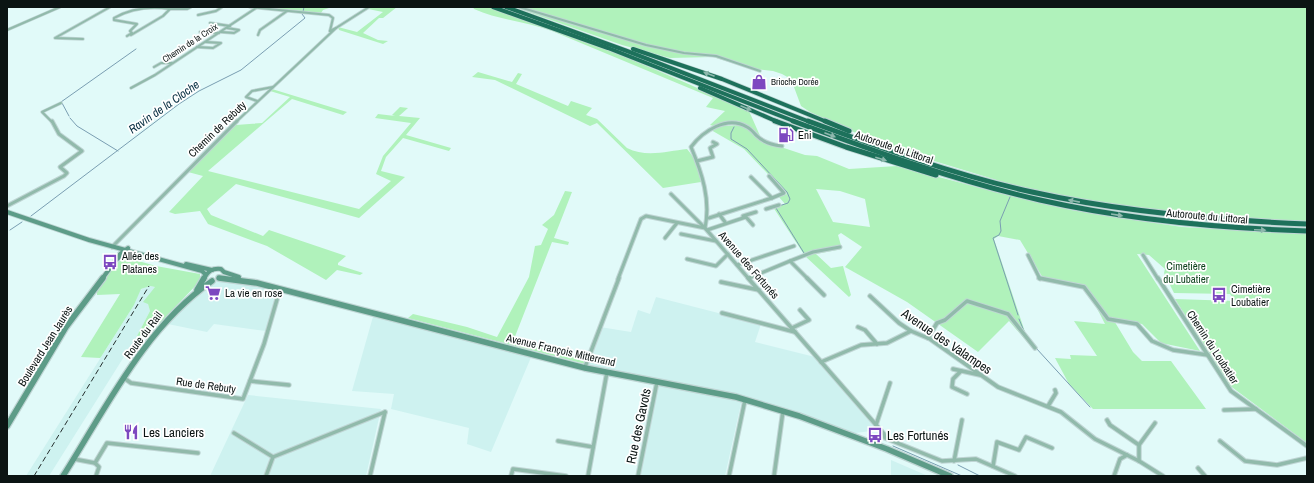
<svg xmlns="http://www.w3.org/2000/svg" width="1314" height="483" font-family="'Archivo Narrow',sans-serif">
	<rect width="100%" height="100%" fill="#e1faf9"/>
	<g fill="#cef2f0">
		<path d="M 217,280 L 279,289 L 266,331 L 214,324 L 207,332 L 163,323 L 212,281 Z"/>
		<path d="M 148,286 L 155,287 L 148,304 L 150,311 L 137,336 L 49,476 L 26,476 L 134,305 L 140,290 Z"/>
		<path d="M 656,297 L 761,324 L 755,342 L 815,357 L 878,430 L 848,434 L 742,399 L 725,476 L 638,476 L 657,381 L 585,368 L 600,327 L 631,332 L 638,310 L 650,314 Z"/>
		<path d="M 374,313 L 532,355 L 491,452 L 467,444 L 469,428 L 391,409 L 394,394 L 352,391 Z"/>
		<path d="M 248,395 L 381,409 L 366,476 L 210,476 Z"/>
		<path d="M 891,460 L 928,476 L 891,476 Z"/>
	</g>
	<g fill="#b0f2bb" fill-rule="evenodd">
		<path d="M 266,7 L 329,7 L 329,8 L 323,10 L 321,13 L 265,8 Z"/>
		<path d="M 373,7 L 397,7 L 383,18 L 379,18 L 363,33 L 378,40 L 388,41 L 383,44 L 339,30 L 338,27 L 357,32 L 383,12 L 368,9 Z"/>
		<path d="M 473,7 L 488,7 C 575,35 660,70 743,109 L 749,111 L 761,138 C 750,128 742,122 726,124 C 721,125 716,127 710,125 L 725,111 L 706,107 L 713,98 L 552,31 C 527,22 499,20 474,9 Z"/>
		<path d="M 514,7 L 1307,7 L 1307,221 L 1264,220 L 1143,211 L 1020,187 L 921,157 L 856,133 L 810,112 L 801,106 L 791,79 L 782,74 L 773,71 L 748,68 L 713,57 L 670,58 L 622,45 Z"/>
		<path d="M 478,72 L 512,82 L 518,73 L 522,74 L 516,84 L 568,106 L 571,101 L 592,108 L 586,115 L 597,119 L 627,148 C 646,158 668,151 687,149 C 695,158 700,169 701,182 L 663,188 L 597,123 L 590,126 L 495,80 L 472,77 Z"/>
		<path d="M 272,89 L 347,112 L 343,115 L 292,99 L 208,171 L 359,209 L 391,181 L 376,174 L 383,156 L 411,123 L 375,118 L 378,114 L 395,116 L 392,115 L 400,107 L 408,108 L 399,116 L 420,118 L 406,135 L 451,148 L 449,151 L 403,138 L 386,157 L 381,171 L 405,177 L 359,218 L 236,184 L 207,209 L 211,215 L 263,236 L 269,230 L 346,256 L 338,263 L 338,265 L 363,273 L 360,275 L 337,270 L 326,280 L 267,246 L 208,224 L 200,211 L 175,214 L 169,212 L 203,176 L 188,172 L 236,125 L 262,123 L 290,97 L 270,91 Z"/>
		<path d="M 740,125 L 746,127 L 760,140 L 805,155 L 817,156 L 849,169 L 897,166 L 1007,195 L 1071,210 L 1121,218 L 1182,227 L 1307,234 L 1307,443 L 1229,385 L 1175,299 L 1235,301 L 1230,294 L 1174,293 L 1164,273 L 1165,269 L 1149,255 L 1137,254 L 1200,351 L 1161,343 L 1142,324 L 1113,319 L 1133,352 L 1142,361 L 1171,361 L 1206,409 L 1093,409 L 1069,384 L 1055,358 L 1071,359 L 1070,355 L 1097,356 L 1074,321 L 1105,324 L 1085,285 L 1043,278 L 1020,240 L 998,236 L 994,239 L 1026,335 L 1036,349 L 1034,350 L 1009,321 L 978,352 L 907,302 L 845,267 L 862,247 L 841,233 L 838,235 L 842,249 L 816,254 L 831,268 L 843,266 L 851,295 L 849,297 L 805,256 L 773,207 L 785,204 L 779,197 L 787,194 L 744,149 L 711,130 L 723,126 ZM 816,189 L 840,191 L 865,199 L 870,227 L 833,222 Z"/>
		<path d="M 565,191 L 572,192 L 554,238 L 569,242 L 568,245 L 552,242 L 514,339 L 583,360 L 585,364 L 408,318 L 413,314 L 467,327 L 497,337 L 529,277 L 535,246 L 541,245 L 548,229 L 542,225 L 554,215 Z"/>
		<path d="M 128,258 L 156,266 L 200,274 L 200,281 L 157,326 L 153,326 L 145,335 L 137,336 L 150,311 L 148,304 L 143,302 L 155,287 L 150,286 L 141,289 L 134,305 L 101,357 L 100,358 L 81,357 L 120,294 L 97,295 L 97,291 L 117,262 Z"/>
	</g>
	<g fill="none" stroke-linecap="round" stroke-linejoin="round">
		<g stroke="#7a9eb2" stroke-width="1">
			<path d="M 303,12 L 304,7"/>
			<path d="M 61,102 L 136,49"/>
			<path d="M 62,103 L 69,116"/>
			<path d="M 70,118 L 77,126 L 118,151"/>
			<path d="M 734,127 L 731,133 L 731,139 L 747,149 L 787,192 L 790,199 L 788,203 L 779,206"/>
			<path d="M 1010,197 L 1000,221 L 1001,231 L 999,235 L 993,238 L 1018,315"/>
			<path d="M 776,208 L 804,253"/>
			<path d="M 31,216 L 179,104 L 199,91 L 241,70 L 305,18 L 302,14"/>
			<path d="M 10,230 L 22,222"/>
			<path d="M 1019,319 L 1024,331"/>
			<path d="M 1036,348 L 1090,407"/>
			<path d="M 893,446 L 962,476"/>
			<path d="M 958,465 L 980,476"/>
		</g>
		<defs>
			<g id="street-far2">
				<path d="M 250,7 L 329,15 L 333,18 L 330,31"/>
				<path d="M 519,7 L 646,45 L 684,53 L 716,56 L 760,71"/>
				<path d="M 170,9 L 187,9 L 191,7"/>
				<path d="M 198,15 L 216,11 L 222,7"/>
				<path d="M 210,23 L 230,26"/>
				<path d="M 336,28 L 369,7"/>
				<path d="M 7,30 L 60,7"/>
				<path d="M 200,32 L 219,33"/>
				<path d="M 221,32 L 234,33 L 239,30 L 227,28"/>
				<path d="M 258,35 L 260,30 L 287,11"/>
				<path d="M 127,36 L 132,33 L 130,31 L 137,24 L 114,20 L 114,18 C 132,8 150,6 170,9 L 163,16 L 131,35"/>
				<path d="M 83,39 L 55,38 L 110,7"/>
				<path d="M 197,47 L 213,48 L 221,43 L 206,42"/>
				<path d="M 154,67 L 161,63 L 172,63"/>
				<path d="M 131,88 L 155,75 L 256,8"/>
				<path d="M 257,101 L 246,97 L 252,91 L 273,87"/>
				<path d="M 52,122 L 42,112 L 61,103"/>
				<path d="M 236,122 L 336,28 L 330,31"/>
			</g>
			<g id="street-far1">
				<path d="M 697,161 L 713,157 L 710,148 L 717,144 L 713,142"/>
				<path d="M 769,176 L 784,193 L 772,198"/>
				<path d="M 671,194 L 705,228 C 711,200 702,173 691,147 C 703,131 727,115 747,127 C 751,129 754,133 757,136 C 764,143 773,145 782,146"/>
				<path d="M 7,206 L 64,176 L 67,173 L 60,167 L 82,151 L 59,134 L 52,121"/>
				<path d="M 766,209 L 779,205"/>
				<path d="M 719,214 L 725,222"/>
				<path d="M 743,216 L 756,212"/>
				<path d="M 709,218 L 772,198 L 751,177"/>
				<path d="M 707,230 L 746,217 L 753,225"/>
				<path d="M 681,234 L 716,241"/>
				<path d="M 665,238 L 677,223"/>
				<path d="M 112,247 L 237,121"/>
				<path d="M 1028,255 L 1040,279"/>
				<path d="M 1143,255 L 1158,279"/>
				<path d="M 687,259 L 716,266 L 728,254"/>
				<path d="M 790,261 L 813,252 L 840,247"/>
				<path d="M 737,265 L 794,246"/>
				<path d="M 749,278 L 790,261 L 808,279"/>
				<path d="M 618,279 L 641,219 L 646,216 L 705,228 L 749,279"/>
			</g>
			<g id="street">
				<path d="M 748,278 L 884,434 L 885,438 L 942,461 L 976,459 L 1015,476"/>
				<path d="M 807,278 L 824,295"/>
				<path d="M 1039,278 L 1084,287 L 1108,319 L 1137,324 L 1152,341 L 1173,350 L 1208,355"/>
				<path d="M 1158,278 L 1231,391 L 1307,446"/>
				<path d="M 721,282 L 759,290"/>
				<path d="M 870,296 L 899,323 L 911,331 L 930,339 L 998,387 L 1061,412 L 1095,439 L 1139,461 L 1163,476"/>
				<path d="M 722,313 L 795,332"/>
				<path d="M 858,327 L 865,330 L 877,344"/>
				<path d="M 792,328 L 809,320 L 800,310"/>
				<path d="M 928,338 L 937,323 L 945,320 L 967,301 L 1008,314 L 1035,348"/>
				<path d="M 821,362 L 861,345 L 887,343 L 911,331"/>
				<path d="M 585,367 L 619,278"/>
				<path d="M 953,369 L 980,375"/>
				<path d="M 961,371 L 953,379 L 952,387 L 967,394"/>
				<path d="M 124,378 L 131,383 L 243,399 L 264,344 L 280,289"/>
				<path d="M 250,381 L 289,385"/>
				<path d="M 1048,406 L 1056,393 L 1055,390"/>
				<path d="M 1224,410 L 1256,409"/>
				<path d="M 1107,420 L 1110,425 L 1139,445"/>
				<path d="M 876,425 L 890,383"/>
				<path d="M 234,433 L 273,457"/>
				<path d="M 558,441 L 593,447"/>
				<path d="M 1220,441 L 1245,461 L 1277,465 L 1307,458"/>
				<path d="M 74,459 L 95,463 L 107,443 L 198,453"/>
				<path d="M 954,461 L 962,420"/>
				<path d="M 1139,461 L 1139,445 L 1155,423"/>
				<path d="M 95,463 L 99,467 L 96,476"/>
				<path d="M 993,466 L 997,442 L 1019,450 L 1026,437 L 1052,448"/>
				<path d="M 1198,468 L 1205,476"/>
				<path d="M 266,476 L 273,457 L 385,412"/>
				<path d="M 370,476 L 385,412"/>
				<path d="M 511,476 L 513,469 L 566,476"/>
				<path d="M 588,476 L 607,372"/>
				<path d="M 638,476 L 657,382"/>
				<path d="M 729,476 L 745,400"/>
				<path d="M 774,476 L 783,411"/>
				<path d="M 1114,476 L 1120,459 L 1127,455"/>
			</g>
			<g id="secondary-far1">
				<path d="M 7,212 L 89,240 L 202,271 L 205,274"/>
				<path d="M 128,248 L 126,252 L 116,260 L 120,254 Z"/>
				<path d="M 186,264 L 212,270"/>
				<path d="M 219,278 L 226,279"/>
				<path d="M 102,279 L 116,260"/>
				<path d="M 204,279 C 208,271 212,268 221,269 L 224,272 L 239,277"/>
			</g>
			<g id="secondary">
				<path d="M 219,278 L 257,283 L 585,368 L 736,397 L 799,416 L 887,449 L 950,476"/>
				<path d="M 197,290 L 204,278"/>
				<path d="M 7,426 L 66,327 L 103,278"/>
				<path d="M 63,476 C 106,408 145,327 212,281"/>
			</g>
			<g id="highway-far1">
				<path d="M 493,7 L 608,48 L 796,122"/>
				<path d="M 506,7 L 627,51 L 810,122"/>
				<path d="M 633,49 L 722,79 L 827,122"/>
				<path d="M 700,88 L 778,122"/>
			</g>
			<g id="highway">
				<path d="M 775,121 L 846,147 L 936,175"/>
				<path d="M 793,121 C 874,151 956,181 1040,200 C 1128,220 1217,228 1307,231"/>
				<path d="M 808,121 C 881,148 955,175 1032,192 C 1122,212 1214,220 1307,224"/>
				<path d="M 825,121 L 849,131"/>
			</g>
		</defs>
		<use href="#street-far2" stroke="#bfd5d4" stroke-width="3.5"/>
		<use href="#street-far1" stroke="#bfd5d4" stroke-width="5"/>
		<use href="#street" stroke="#bfd5d4" stroke-width="5.5"/>
		<use href="#secondary-far1" stroke="#bfd5d4" stroke-width="6"/>
		<use href="#secondary" stroke="#bfd5d4" stroke-width="8"/>
		<use href="#highway-far1" stroke="#bfd5d4" stroke-width="5.5"/>
		<use href="#highway" stroke="#bfd5d4" stroke-width="7"/>
		<use href="#street-far2" stroke="#91baab" stroke-width="2"/>
		<use href="#street-far1" stroke="#91baab" stroke-width="3"/>
		<use href="#street" stroke="#91baab" stroke-width="3.5"/>
		<use href="#secondary-far1" stroke="#5d9c88" stroke-width="4"/>
		<use href="#secondary" stroke="#5d9c88" stroke-width="5.5"/>
		<use href="#highway-far1" stroke="#1d715b" stroke-width="4"/>
		<use href="#highway" stroke="#1d715b" stroke-width="5"/>
		<path stroke="#242e2d" stroke-width="1" stroke-dasharray="5.5 3" stroke-linecap="butt" d="M 34,476 L 149,286"/>
	</g>
	<defs><path id="oneway-solid" d="M-6-.8H1V-3.2L6.5 0L1 3.2V.8H-6Z"/></defs>
	<g fill="#8eb8ad">
		<use href="#oneway-solid" transform="translate(709 74) rotate(-159)"/>
		<use href="#oneway-solid" transform="translate(746 108) rotate(23)"/>
		<use href="#oneway-solid" transform="translate(830 135) rotate(21)"/>
		<use href="#oneway-solid" transform="translate(881 159) rotate(17)"/>
		<use href="#oneway-solid" transform="translate(1074 201) rotate(-169)"/>
		<use href="#oneway-solid" transform="translate(1117 215) rotate(9)"/>
		<use href="#oneway-solid" transform="translate(1260 230) rotate(3)"/>
	</g>
	<defs>
		<symbol id="shop-bare" viewBox="-9 -9 18 18"><path d="M-5-2.5h2.3a2.7 3.5 0 0 1 5.4 0H5L5.5 6h-11ZM-1.5-2.5h3a1.5 2.3 0 0 0-3 0Z" fill="#7d48c0" stroke="#fff" stroke-width="2.5" paint-order="stroke"/></symbol>
		<symbol id="fuel-bare" viewBox="-9 -9 18 18"><path d="M-5.5-6h7V0h2V4h1.3V-2.5L3-4.5l.8-.8L6-3V5H2.5V1h-1V6h-7ZM-4.2-4.7v3.2H.2V-4.7Z" fill="#7d48c0" stroke="#fff" stroke-width="2.5" paint-order="stroke"/></symbol>
		<symbol id="bus-bare" viewBox="-9 -9 18 18"><path d="M-5-6H5V4H4V6H2V4H-2V6H-4V4H-5ZM-3.5-4V0h7V-4ZM-3.5 1.2v1.5H-2V1.2ZM2 1.2v1.5H3.5V1.2Z" fill="#7d48c0" stroke="#fff" stroke-width="2.5" paint-order="stroke"/></symbol>
		<symbol id="supermarket-bare" viewBox="-9 -9 18 18"><path d="M-6-5.5h2.5l.6 2H6L4.5 2H-2.5L-4.4-4H-6ZM-1.5 3.2a1.3 1.3 0 1 0 .1 0ZM3 3.2a1.3 1.3 0 1 0 .1 0Z" fill="#7d48c0" stroke="#fff" stroke-width="2.5" paint-order="stroke"/></symbol>
		<symbol id="restaurant-bare" viewBox="-9 -9 18 18"><path d="M-5-6h1v4h1v-4h1v4h1v-4h1v5L-1.5 .5V6h-2V.5L-5-1ZM5-6V6H3V1.5H1.5Q1.5-4 5-6Z" fill="#7d48c0" stroke="#fff" stroke-width="2.5" paint-order="stroke"/></symbol>
	</defs>
	<g fill-rule="evenodd">
		<use href="#shop-bare" x="748" y="71" width="22" height="22"/>
		<use href="#fuel-bare" x="775" y="124" width="22" height="22"/>
		<use href="#bus-bare" x="99" y="251" width="22" height="22"/>
		<use href="#supermarket-bare" x="202" y="282" width="22" height="22"/>
		<use href="#bus-bare" x="1208" y="284" width="22" height="22"/>
		<use href="#restaurant-bare" x="120" y="421" width="22" height="22"/>
		<use href="#bus-bare" x="864" y="424" width="22" height="22"/>
	</g>
	<g text-anchor="middle" stroke-width="3.5" stroke-linejoin="round" paint-order="stroke">
		<g font-size="9" fill="#0b1413" stroke="#fff">
			<text transform="translate(190 43) rotate(-33)" y="3">Chemin de la Croix</text>
		</g>
		<g font-size="9" fill="#0b1413" stroke="#fff" text-anchor="start">
			<text x="771" y="85">Brioche Dorée</text>
		</g>
		<g font-size="11" fill="#0b1413" stroke="#fff">
			<text transform="translate(217 129) rotate(-44)" y="4">Chemin de Rebuty</text>
			<text transform="translate(894 147) rotate(19)" y="4">Autoroute du Littoral</text>
			<text transform="translate(1207 216) rotate(5)" y="4">Autoroute du Littoral</text>
			<text transform="translate(749 265) rotate(49)" y="4">Avenue des Fortunés</text>
			<text transform="translate(143 335) rotate(-53)" y="4">Route du Rail</text>
			<text transform="translate(45 346) rotate(-58)" y="4">Boulevard Jean Jaurès</text>
			<text transform="translate(1213 347) rotate(57)" y="4">Chemin du Loubatier</text>
			<text transform="translate(561 350) rotate(13)" y="4">Avenue François Mitterrand</text>
			<text transform="translate(206 385) rotate(8)" y="4">Rue de Rebuty</text>
		</g>
		<g font-size="11" fill="#0b1413" stroke="#fff" text-anchor="start">
			<text x="798" y="139">Eni</text>
			<text x="122" y="260">Allée des<tspan x="122" dy="13">Platanes</tspan></text>
			<text x="1231" y="293">Cimetière<tspan x="1231" dy="13">Loubatier</tspan></text>
			<text x="225" y="297">La vie en rose</text>
		</g>
		<g font-size="11" fill="#0f431e" stroke="#fff">
			<text x="1186" y="270">Cimetière<tspan x="1186" dy="13">du Lubatier</tspan></text>
		</g>
		<g font-size="12" font-style="italic" fill="#052d40" stroke="#fff">
			<text transform="translate(164 107) rotate(-35)" y="4">Ravin de la Cloche</text>
		</g>
		<g font-size="13" fill="#0b1413" stroke="#fff">
			<text transform="translate(947 341) rotate(34)" y="5">Avenue des Valampes</text>
			<text transform="translate(638 426) rotate(-78)" y="5">Rue des Gavots</text>
		</g>
		<g font-size="13" fill="#0b1413" stroke="#fff" text-anchor="start">
			<text x="143" y="437">Les Lanciers</text>
			<text x="887" y="440">Les Fortunés</text>
		</g>
	</g>
	<rect width="1314" height="483" fill="none" stroke="#0b1413" stroke-width="16"/>
</svg>
